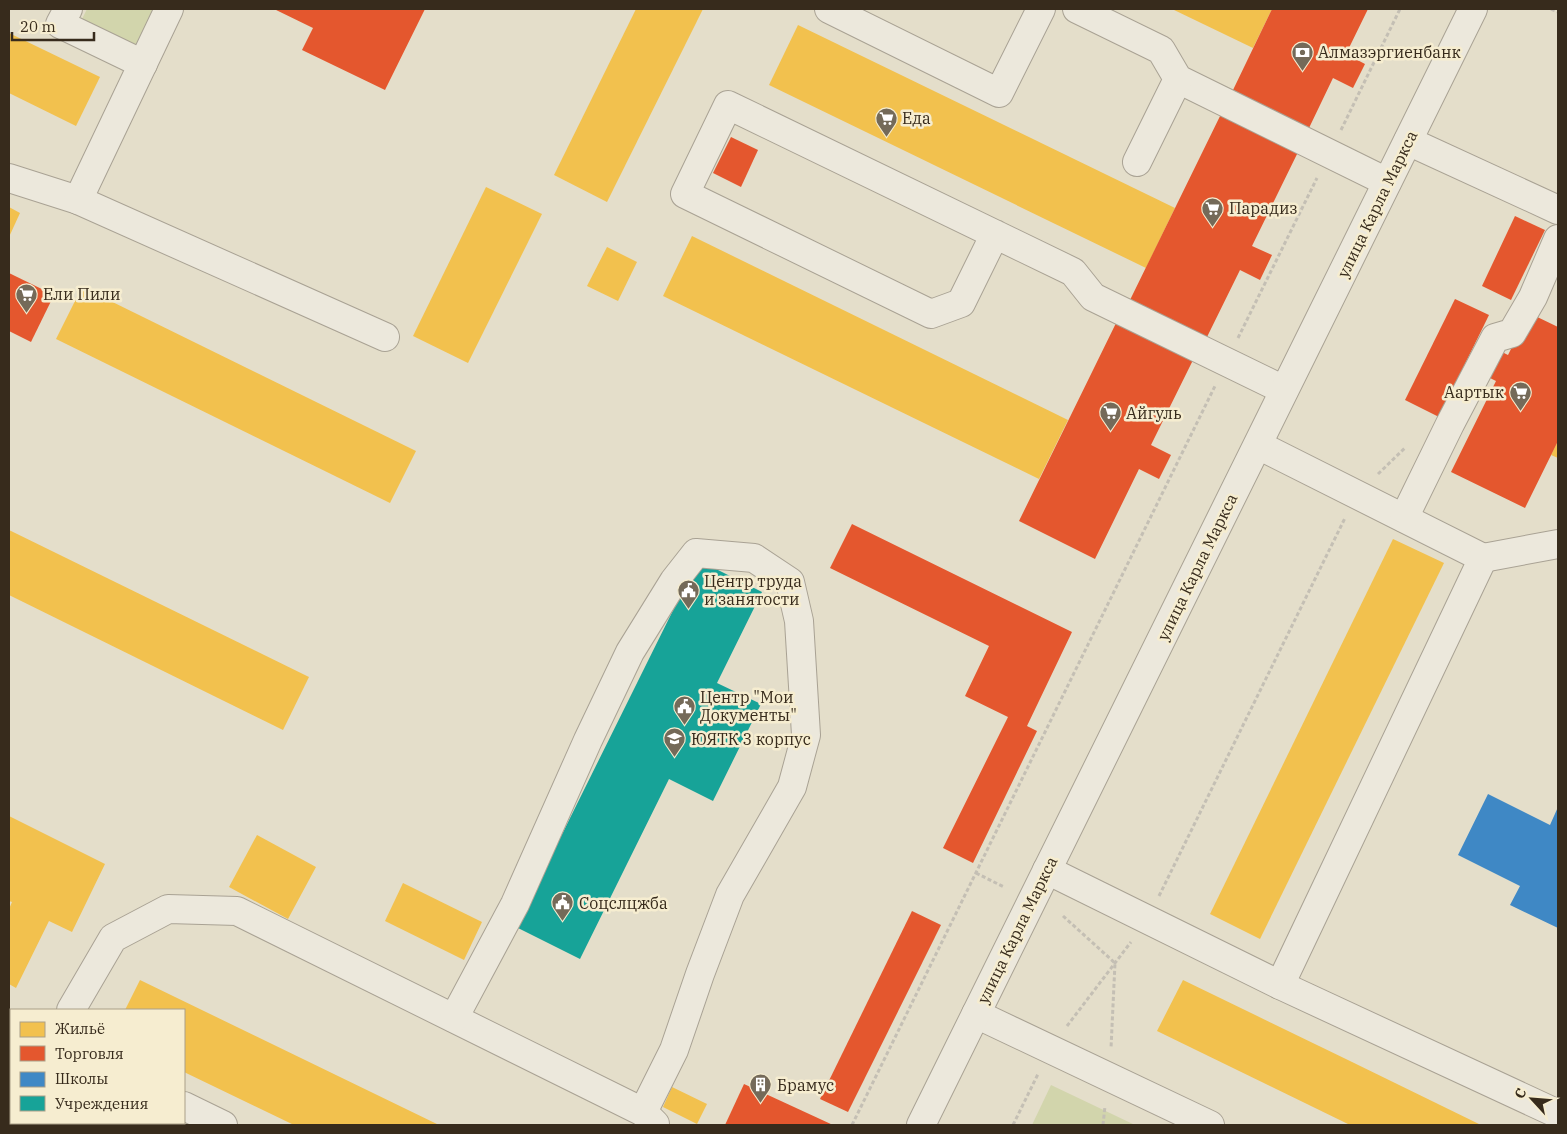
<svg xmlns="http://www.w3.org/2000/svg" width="1567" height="1134" font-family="'IBM Plex Serif',serif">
	<rect width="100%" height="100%" fill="#e4deca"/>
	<g fill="#d2d5ac">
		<path d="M 87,9 L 157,9 L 138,47 L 82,19 Z"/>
		<path d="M 1051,1085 L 1135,1125 L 1032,1125 Z"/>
	</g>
	<g fill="#f2c14e">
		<path d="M 636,9 L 703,9 L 607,202 L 554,175 Z"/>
		<path d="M 1172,9 L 1272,9 L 1253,48 Z"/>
		<path d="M 798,25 L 1175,208 L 1146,268 L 769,85 Z"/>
		<path d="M 9,33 L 100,77 L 76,126 L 9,93 Z"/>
		<path d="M 486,187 L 542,214 L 468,363 L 413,336 Z"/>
		<path d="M 9,207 L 20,213 L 9,237 Z"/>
		<path d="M 692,236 L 1068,420 L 1039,479 L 663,296 Z"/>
		<path d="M 607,247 L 637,262 L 618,301 L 587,286 Z"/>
		<path d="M 82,287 L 416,451 L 390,503 L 56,339 Z"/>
		<path d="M 1558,441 L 1558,458 L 1551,455 Z"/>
		<path d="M 9,530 L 309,677 L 283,730 L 9,595 Z"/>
		<path d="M 1393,539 L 1444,563 L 1260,939 L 1210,914 Z"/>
		<path d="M 9,816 L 105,864 L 72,932 L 49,921 L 16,988 L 9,984 L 9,909 L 12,902 L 9,901 Z"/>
		<path d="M 257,835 L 316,867 L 288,919 L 229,887 Z"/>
		<path d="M 403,883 L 482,922 L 464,960 L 385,921 Z"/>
		<path d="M 140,980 L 439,1125 L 294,1125 L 184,1072 L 184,1010 L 125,1010 Z"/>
		<path d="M 1183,980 L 1350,1061 L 1481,1125 L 1350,1125 L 1157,1031 Z"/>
		<path d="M 672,1087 L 707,1104 L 697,1124 L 663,1107 Z"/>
	</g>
	<g fill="#e4572e">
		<path d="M 274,9 L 425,9 L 385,90 L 302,50 L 313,28 Z"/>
		<path d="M 1272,9 L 1368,9 L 1346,54 L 1365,64 L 1353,88 L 1333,78 L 1309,128 L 1233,90 Z"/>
		<path d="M 1223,110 L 1300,148 L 1252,246 L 1272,255 L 1260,280 L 1240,270 L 1207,337 L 1130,300 Z"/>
		<path d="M 731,137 L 758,150 L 741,187 L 713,173 Z"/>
		<path d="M 1515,216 L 1545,230 L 1511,300 L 1482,286 Z"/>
		<path d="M 9,273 L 54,295 L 31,342 L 9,331 Z"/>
		<path d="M 1455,299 L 1489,315 L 1439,417 L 1405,400 Z"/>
		<path d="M 1529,313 L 1558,327 L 1558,441 L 1525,508 L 1451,472 L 1496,381 L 1484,375 L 1496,349 L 1508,355 Z"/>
		<path d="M 1119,317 L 1196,354 L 1151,445 L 1171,455 L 1159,479 L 1139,469 L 1095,559 L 1019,521 Z"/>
		<path d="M 852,524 L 1072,632 L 1027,726 L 1037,731 L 973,863 L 943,848 L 1008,717 L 965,696 L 989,646 L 830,568 Z"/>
		<path d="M 912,911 L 941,925 L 848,1112 L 820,1099 Z"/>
		<path d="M 744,1084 L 833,1125 L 725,1125 Z"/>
	</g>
	<path fill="#3f88c5" d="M 1488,794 L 1550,825 L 1558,807 L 1558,928 L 1510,905 L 1520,886 L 1458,855 Z"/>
	<path fill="#17a398" d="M 698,560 L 762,592 L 717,683 L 761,704 L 713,801 L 669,779 L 580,959 L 516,927 Z"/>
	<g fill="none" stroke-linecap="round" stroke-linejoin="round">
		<defs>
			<g id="minor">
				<path d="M 68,9 L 60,24 L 143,64"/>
				<path d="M 829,9 L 999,93 L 1041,9"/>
				<path d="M 1077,9 L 1161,50 L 1178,79 L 1387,182"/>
				<path d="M 1408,141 L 1558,210"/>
				<path d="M 1137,162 L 1178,79"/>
				<path d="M 9,178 L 78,200 L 385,337"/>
				<path d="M 78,200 L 169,9"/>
				<path d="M 995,234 L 961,303 L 931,314 L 685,194 L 728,105 L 1073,272 L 1093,297 L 1284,390"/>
				<path d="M 1258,445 L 1483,558 L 1280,985"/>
				<path d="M 1404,518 L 1450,424 L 1495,338 L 1512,333 L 1533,297 L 1558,239"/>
				<path d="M 1483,558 L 1558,544"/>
				<path d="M 1047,870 L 1280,985 L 1558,1114"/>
				<path d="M 71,1010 L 113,938 L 168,909 L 237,911 L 643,1112 L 655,1124"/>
				<path d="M 976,1014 L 1210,1125"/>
				<path d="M 454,1018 L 515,904 L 588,740 L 630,652 L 674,581 L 696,553 L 754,558 L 790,582 L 799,621 L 806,735 L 792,787 L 730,895 L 700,974 L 674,1050 L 643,1112"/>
				<path d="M 184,1106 L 223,1125"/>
				<path d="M 9,1121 L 11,1116"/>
				<path d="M 921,1125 L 1473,9"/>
			</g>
		</defs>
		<use href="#minor" stroke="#a9a294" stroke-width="30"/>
		<g stroke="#c4bfb4" stroke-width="3" stroke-dasharray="4 2.5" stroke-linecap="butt">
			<path d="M 1551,9 L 1558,12"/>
			<path d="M 1341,130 L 1400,9"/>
			<path d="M 1238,338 L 1317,178"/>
			<path d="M 1378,474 L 1406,447"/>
			<path d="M 976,873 L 1004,887"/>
			<path d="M 1159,896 L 1345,518"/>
			<path d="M 1063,916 L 1115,963 L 1111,1048"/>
			<path d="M 1067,1026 L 1131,942"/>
			<path d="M 852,1125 L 1215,386"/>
			<path d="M 1013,1125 L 1038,1074"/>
			<path d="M 1103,1125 L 1105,1106"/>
		</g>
		<use href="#minor" stroke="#ece8dc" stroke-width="28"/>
	</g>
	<defs>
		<symbol id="bank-pin" viewBox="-11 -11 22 30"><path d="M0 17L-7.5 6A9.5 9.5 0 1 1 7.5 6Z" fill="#746a59" stroke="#f6edd0"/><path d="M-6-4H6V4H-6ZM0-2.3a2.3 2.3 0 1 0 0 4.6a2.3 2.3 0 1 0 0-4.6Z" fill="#fff"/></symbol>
		<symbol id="supermarket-pin" viewBox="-11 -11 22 30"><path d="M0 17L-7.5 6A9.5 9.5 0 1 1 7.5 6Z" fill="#746a59" stroke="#f6edd0"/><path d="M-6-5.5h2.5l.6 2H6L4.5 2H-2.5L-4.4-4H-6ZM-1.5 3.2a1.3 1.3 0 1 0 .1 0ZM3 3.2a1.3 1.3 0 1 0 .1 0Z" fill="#fff"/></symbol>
		<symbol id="civic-pin" viewBox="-11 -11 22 30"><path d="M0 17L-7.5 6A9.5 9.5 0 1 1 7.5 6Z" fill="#746a59" stroke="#f6edd0"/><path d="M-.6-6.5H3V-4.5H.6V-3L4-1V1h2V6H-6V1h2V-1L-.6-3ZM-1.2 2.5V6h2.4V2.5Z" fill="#fff"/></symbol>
		<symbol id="university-pin" viewBox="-11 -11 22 30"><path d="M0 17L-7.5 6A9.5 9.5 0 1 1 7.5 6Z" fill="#746a59" stroke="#f6edd0"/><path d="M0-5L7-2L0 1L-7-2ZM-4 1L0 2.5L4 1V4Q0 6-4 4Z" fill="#fff"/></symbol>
		<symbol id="building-pin" viewBox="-11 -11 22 30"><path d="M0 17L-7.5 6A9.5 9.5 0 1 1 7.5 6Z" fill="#746a59" stroke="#f6edd0"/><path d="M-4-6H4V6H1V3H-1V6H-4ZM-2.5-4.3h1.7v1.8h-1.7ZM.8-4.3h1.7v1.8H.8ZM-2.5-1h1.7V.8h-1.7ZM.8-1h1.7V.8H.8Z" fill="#fff"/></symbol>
	</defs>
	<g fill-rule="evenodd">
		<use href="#bank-pin" x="1290" y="40" width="25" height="34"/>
		<use href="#supermarket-pin" x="874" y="106" width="25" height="34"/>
		<use href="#supermarket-pin" x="1200" y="196" width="25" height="34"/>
		<use href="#supermarket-pin" x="14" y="282" width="25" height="34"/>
		<use href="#supermarket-pin" x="1508" y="380" width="25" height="34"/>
		<use href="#supermarket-pin" x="1098" y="400" width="25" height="34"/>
		<use href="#civic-pin" x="676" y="578" width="25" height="34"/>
		<use href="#civic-pin" x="672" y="694" width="25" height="34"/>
		<use href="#university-pin" x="662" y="726" width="25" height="34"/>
		<use href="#civic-pin" x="550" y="890" width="25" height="34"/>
		<use href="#building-pin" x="748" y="1072" width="25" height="34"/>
	</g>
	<g text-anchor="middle" stroke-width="5" stroke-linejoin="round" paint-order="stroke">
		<g font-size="16" fill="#372b1c" stroke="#f6edd0" text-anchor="start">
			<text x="1318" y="58">Алмазэргиенбанк</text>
			<text x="902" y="124">Еда</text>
			<text x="1229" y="214">Парадиз</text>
			<text x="43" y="300">Ели Пили</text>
			<text x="1504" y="398" text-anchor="end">Аартык</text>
			<text x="1126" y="419">Айгуль</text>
			<text x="704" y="587">Центр труда<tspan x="704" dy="18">и занятости</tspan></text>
			<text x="700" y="703">Центр "Мои<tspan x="700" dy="18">Документы"</tspan></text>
			<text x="691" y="745">ЮЯТК 3 корпус</text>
			<text x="579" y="909">Соцслцжба</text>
			<text x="777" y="1091">Брамус</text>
		</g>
		<g font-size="16" fill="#372b1c" stroke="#f6edd0">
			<text transform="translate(1377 204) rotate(-64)" y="6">улица Карла Маркса</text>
			<text transform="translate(1197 567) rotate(-64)" y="6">улица Карла Маркса</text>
			<text transform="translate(1017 930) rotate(-64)" y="6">улица Карла Маркса</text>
		</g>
	</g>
	<rect width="1567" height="1134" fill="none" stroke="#372b1c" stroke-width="20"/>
	<rect x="10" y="1009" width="175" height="115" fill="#f6edd0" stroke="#aa9f88"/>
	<rect x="20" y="1022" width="25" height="15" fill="#f2c14e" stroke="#aa9f88"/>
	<text x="55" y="1034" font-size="15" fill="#372b1c">Жильё</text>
	<rect x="20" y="1046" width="25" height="15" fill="#e4572e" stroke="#aa9f88"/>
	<text x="55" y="1059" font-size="15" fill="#372b1c">Торговля</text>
	<rect x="20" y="1072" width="25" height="15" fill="#3f88c5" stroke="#aa9f88"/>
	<text x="55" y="1084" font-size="15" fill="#372b1c">Школы</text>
	<rect x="20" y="1096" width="25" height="15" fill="#17a398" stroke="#aa9f88"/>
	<text x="55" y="1109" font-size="15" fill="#372b1c">Учреждения</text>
	<g transform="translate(1532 1099) rotate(296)" stroke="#f6edd0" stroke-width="4" paint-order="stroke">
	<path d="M0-4L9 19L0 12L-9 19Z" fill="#372b1c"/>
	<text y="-8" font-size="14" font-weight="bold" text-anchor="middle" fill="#372b1c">С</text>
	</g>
	<path d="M12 32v8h82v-8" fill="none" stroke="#372b1c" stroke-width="2.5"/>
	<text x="20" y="32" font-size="15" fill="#372b1c" stroke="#f6edd0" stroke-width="4" paint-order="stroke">20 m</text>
</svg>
